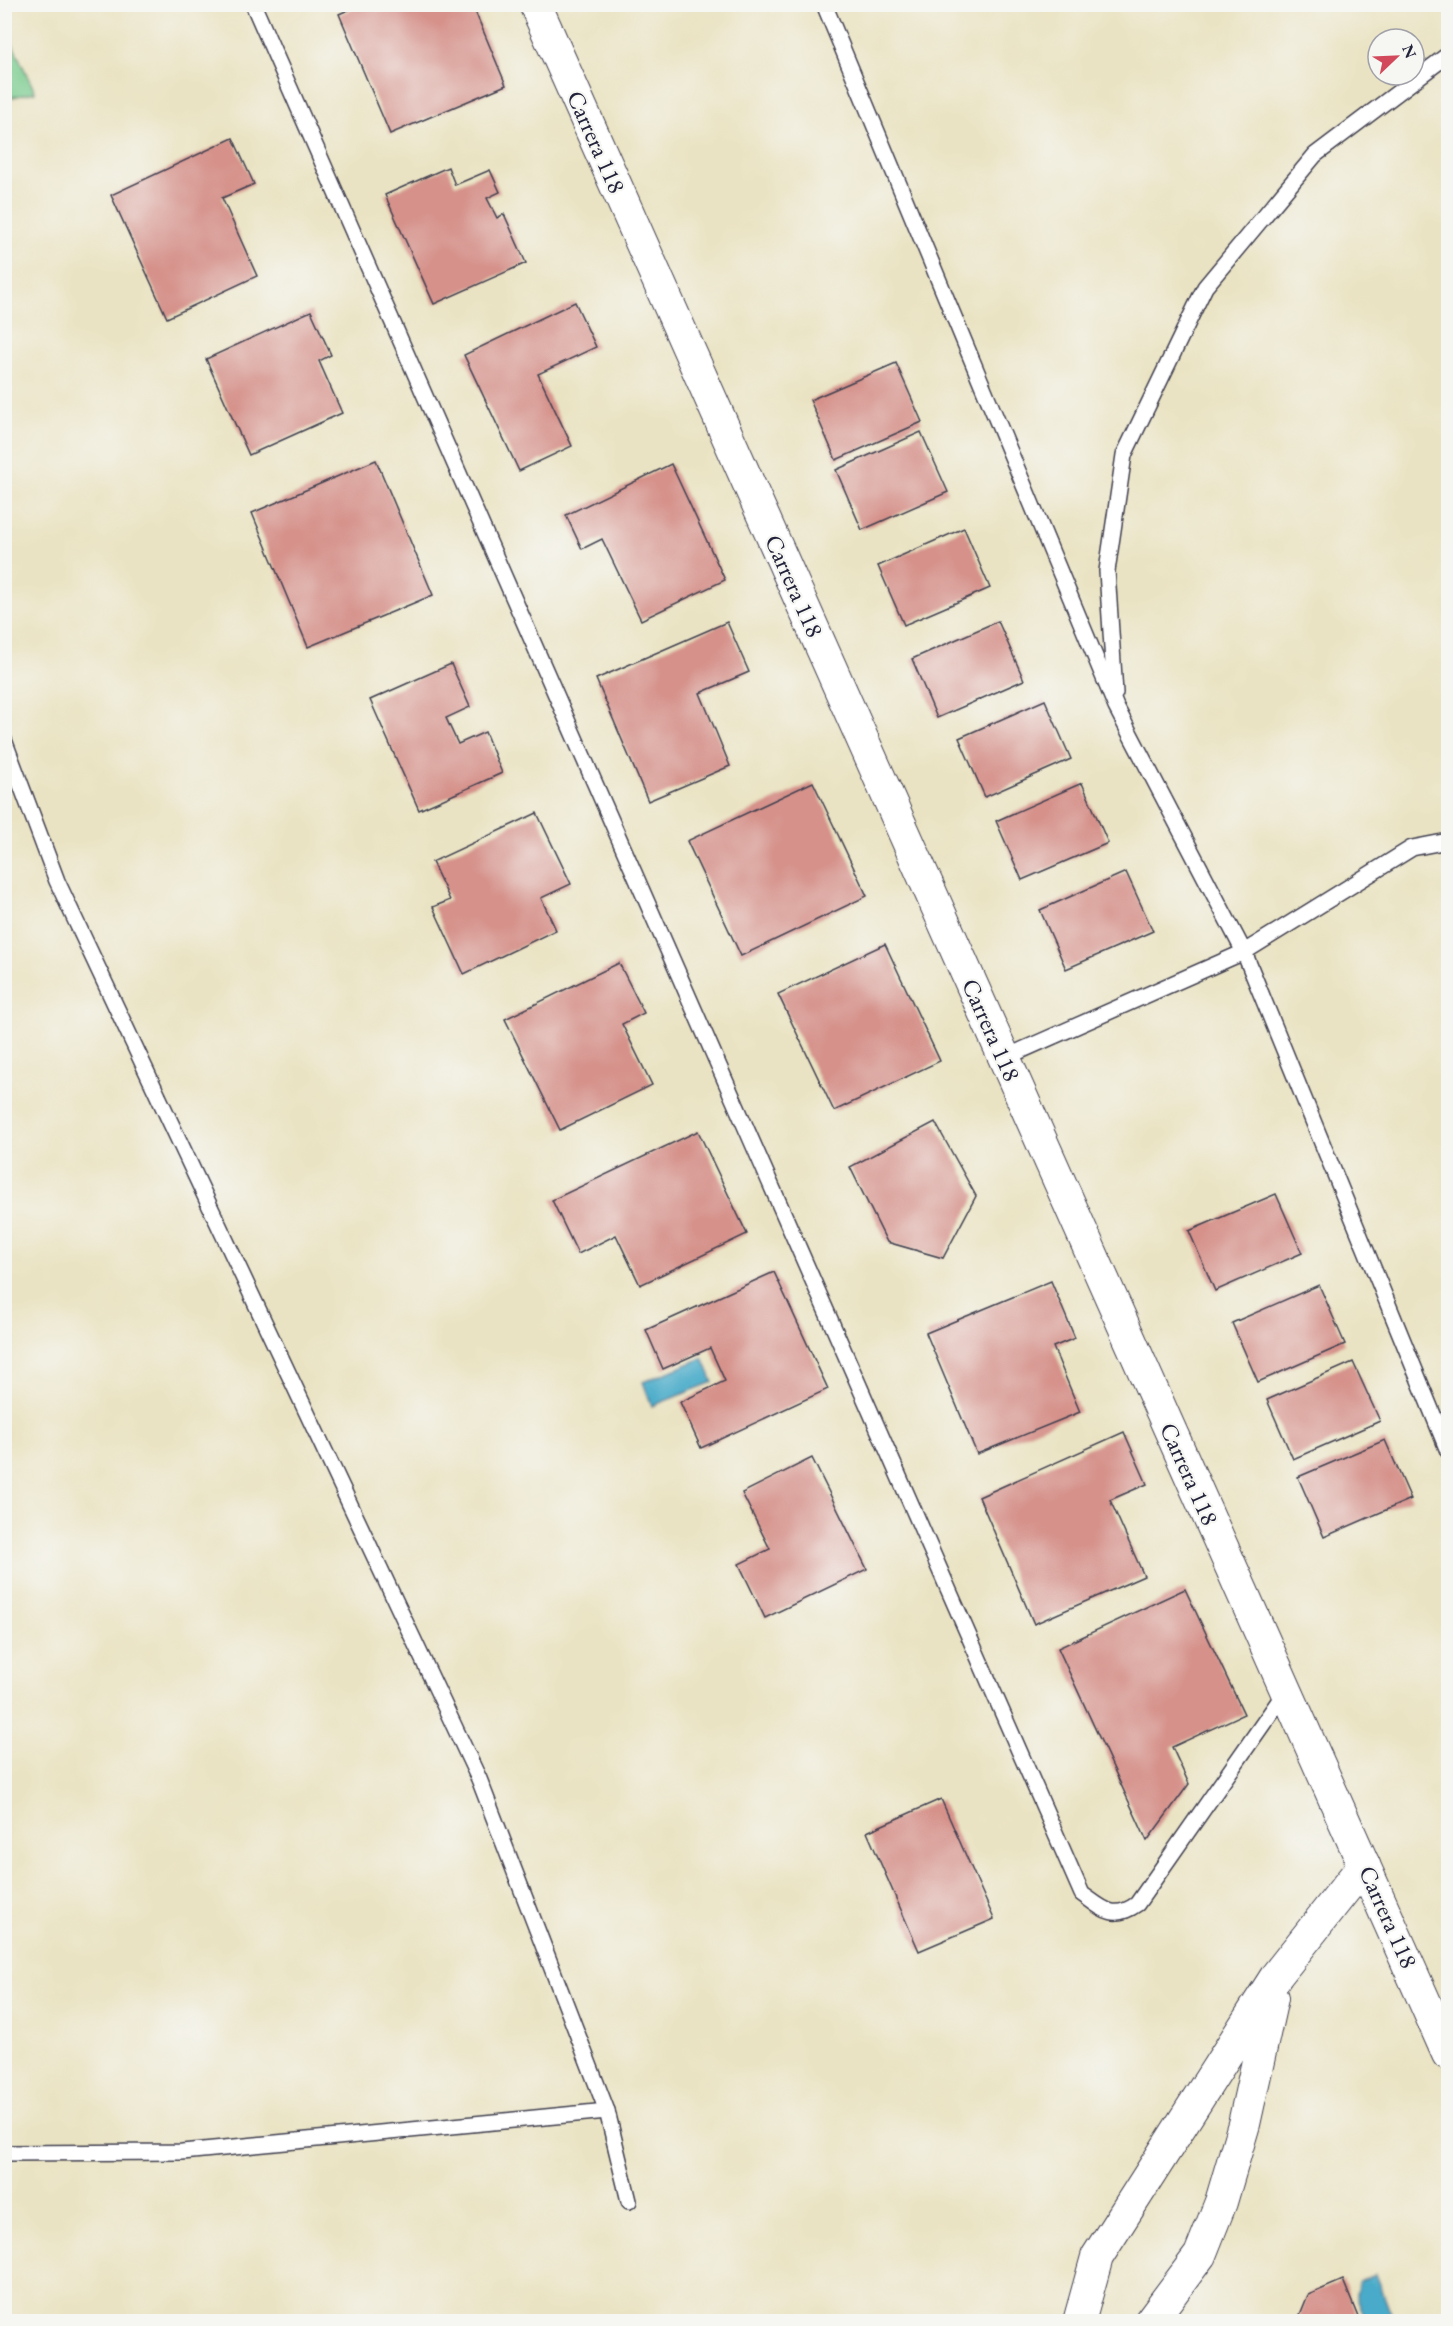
<svg xmlns="http://www.w3.org/2000/svg" width="1453" height="2326" font-family="'EB Garamond',serif">
	<rect width="100%" height="100%" fill="#f6f6f2"/>
	<filter id="ink" filterUnits="userSpaceOnUse"><feTurbulence type="fractalNoise" baseFrequency=".0167" numOctaves="2"/><feDisplacementMap in="SourceGraphic" scale="12" xChannelSelector="R" yChannelSelector="G"/><feConvolveMatrix kernelMatrix="1 2 1 2 8 2 1 2 1" color-interpolation-filters="sRGB"/></filter>
	<filter id="wash" filterUnits="userSpaceOnUse"><feTurbulence type="fractalNoise" baseFrequency=".008" numOctaves="4" result="noise"/><feDisplacementMap in="SourceGraphic" scale="24" xChannelSelector="R" yChannelSelector="G"/><feGaussianBlur stdDeviation="1.35" result="paint"/><feColorMatrix in="noise" values="0 0 0 0 0 0 0 0 0 0 0 0 0 0 0 0 0 1.4 0 .05"/><feComposite in="paint" operator="in"/></filter>
	<g filter="url(#wash)">
		<rect width="100%" height="100%" fill="#eae3c3"/>
		<path fill="#79cb8e" stroke="#4e7664" stroke-width="1.5" d="M 4,26 L 35,92 L 5,99 L 4,99 Z"/>
		<g fill="#4aabc9" stroke="#366682" stroke-width="1.5">
			<path d="M 703,1358 L 713,1382 L 652,1406 L 643,1382 Z"/>
			<path d="M 1376,2274 L 1394,2321 L 1366,2321 L 1356,2294 L 1359,2281 Z"/>
		</g>
		<g id="blocks">
			<g fill="#d5918a">
				<path d="M 362,4 L 472,4 L 506,85 L 390,134 L 339,14 Z"/>
				<path d="M 233,138 L 254,184 L 222,198 L 257,276 L 167,318 L 111,195 Z"/>
				<path d="M 448,167 L 455,185 L 490,170 L 500,192 L 487,198 L 497,218 L 504,214 L 526,263 L 434,304 L 385,195 Z"/>
				<path d="M 575,302 L 596,347 L 538,374 L 572,446 L 519,471 L 464,355 Z"/>
				<path d="M 311,311 L 331,355 L 319,361 L 342,413 L 249,455 L 206,359 Z"/>
				<path d="M 896,363 L 922,422 L 836,460 L 810,400 Z"/>
				<path d="M 921,432 L 948,492 L 862,530 L 836,470 Z"/>
				<path d="M 376,460 L 433,595 L 308,647 L 252,513 Z"/>
				<path d="M 671,464 L 725,580 L 641,620 L 602,539 L 582,549 L 566,515 Z"/>
				<path d="M 964,528 L 990,588 L 904,625 L 878,566 Z"/>
				<path d="M 998,621 L 1024,680 L 937,718 L 912,659 Z"/>
				<path d="M 727,622 L 749,672 L 700,693 L 730,766 L 648,801 L 596,679 Z"/>
				<path d="M 451,664 L 470,707 L 446,718 L 458,744 L 485,732 L 502,773 L 419,810 L 370,700 Z"/>
				<path d="M 1045,700 L 1071,759 L 985,797 L 959,738 Z"/>
				<path d="M 813,782 L 867,896 L 741,956 L 687,841 Z"/>
				<path d="M 1082,783 L 1108,843 L 1022,880 L 996,821 Z"/>
				<path d="M 537,813 L 571,884 L 541,898 L 556,930 L 464,974 L 433,907 L 450,900 L 432,862 Z"/>
				<path d="M 1126,872 L 1153,931 L 1066,969 L 1040,910 Z"/>
				<path d="M 885,944 L 940,1061 L 834,1111 L 778,994 Z"/>
				<path d="M 619,963 L 644,1013 L 622,1024 L 652,1085 L 560,1130 L 505,1019 Z"/>
				<path d="M 935,1122 L 976,1196 L 943,1258 L 887,1242 L 850,1167 Z"/>
				<path d="M 698,1131 L 747,1234 L 640,1285 L 616,1235 L 578,1254 L 552,1200 Z"/>
				<path d="M 1276,1194 L 1302,1253 L 1215,1291 L 1189,1231 Z"/>
				<path d="M 774,1272 L 828,1389 L 701,1448 L 680,1402 L 725,1381 L 710,1348 L 663,1369 L 646,1330 Z"/>
				<path d="M 1051,1281 L 1075,1338 L 1053,1347 L 1080,1412 L 977,1454 L 926,1333 Z"/>
				<path d="M 1319,1285 L 1345,1344 L 1258,1382 L 1232,1323 Z"/>
				<path d="M 1353,1362 L 1380,1421 L 1293,1459 L 1267,1400 Z"/>
				<path d="M 1124,1432 L 1147,1484 L 1110,1500 L 1144,1576 L 1034,1624 L 979,1497 Z"/>
				<path d="M 1385,1440 L 1411,1499 L 1324,1537 L 1298,1477 Z"/>
				<path d="M 812,1458 L 867,1569 L 765,1618 L 739,1564 L 770,1549 L 742,1493 Z"/>
				<path d="M 1185,1589 L 1244,1714 L 1172,1747 L 1189,1784 L 1147,1841 L 1058,1648 Z"/>
				<path d="M 941,1799 L 994,1919 L 919,1951 L 867,1832 Z"/>
				<path d="M 1343,2280 L 1360,2322 L 1297,2322 L 1308,2295 Z"/>
			</g>
		</g>
	</g>
	<g filter="url(#ink)">
		<use href="#blocks" fill-opacity="0" stroke="#403f4f" stroke-width="1.5"/>
		<g fill="none" stroke-linecap="round" stroke-linejoin="round">
			<defs>
				<g id="lane">
					<path d="M 253,4 L 1082,1894 C 1103,1909 1113,1921 1137,1904 L 1286,1691"/>
					<path d="M 824,4 L 1116,707 L 1244,952 L 1448,1451"/>
					<path d="M 1115,693 L 1107,571 L 1124,455 L 1205,287 L 1315,155 L 1445,57"/>
					<path d="M 4,740 L 57,881 L 479,1779 L 607,2111 L 629,2201"/>
					<path d="M 1004,1058 L 1244,952 L 1412,848 L 1448,841"/>
					<path d="M 4,2153 L 182,2152 L 607,2111"/>
				</g>
				<g id="street">
					<path d="M 535,4 L 1448,2054"/>
					<path d="M 1079,2322 L 1097,2257 L 1277,1975 L 1364,1865"/>
					<path d="M 1150,2322 L 1200,2255 L 1221,2202 L 1244,2124 L 1272,1998"/>
				</g>
			</defs>
			<use href="#lane" stroke="#403f4f" stroke-width="18"/>
			<use href="#street" stroke="#403f4f" stroke-width="34"/>
			<use href="#lane" stroke="#fff" stroke-width="15"/>
			<use href="#street" stroke="#fff" stroke-width="32"/>
		</g>
	</g>
	<g text-anchor="middle" stroke-width="4.5" stroke-linejoin="round" paint-order="stroke">
		<g font-size="24" fill="#22223b" stroke="#f6f6f2">
			<text transform="translate(596 142) rotate(66)" y="8">Carrera 118</text>
			<text transform="translate(794 586) rotate(66)" y="8">Carrera 118</text>
			<text transform="translate(991 1030) rotate(66)" y="8">Carrera 118</text>
			<text transform="translate(1189 1474) rotate(66)" y="8">Carrera 118</text>
			<text transform="translate(1388 1917) rotate(66)" y="8">Carrera 118</text>
		</g>
	</g>
	<rect width="1453" height="2326" fill="none" stroke="#f6f6f2" stroke-width="24"/>
	<g transform="translate(1396 57) rotate(67)"><circle r="28" fill="#f6f6f2" stroke="#a1a1a9" stroke-width="1.5"/>
	<path d="M0-4.5L10 22L0 15L-10 22Z" fill="#d1495b"/>
	<text y="-9" font-size="16" font-weight="bold" text-anchor="middle" fill="#22223b">N</text>
	</g>
</svg>
